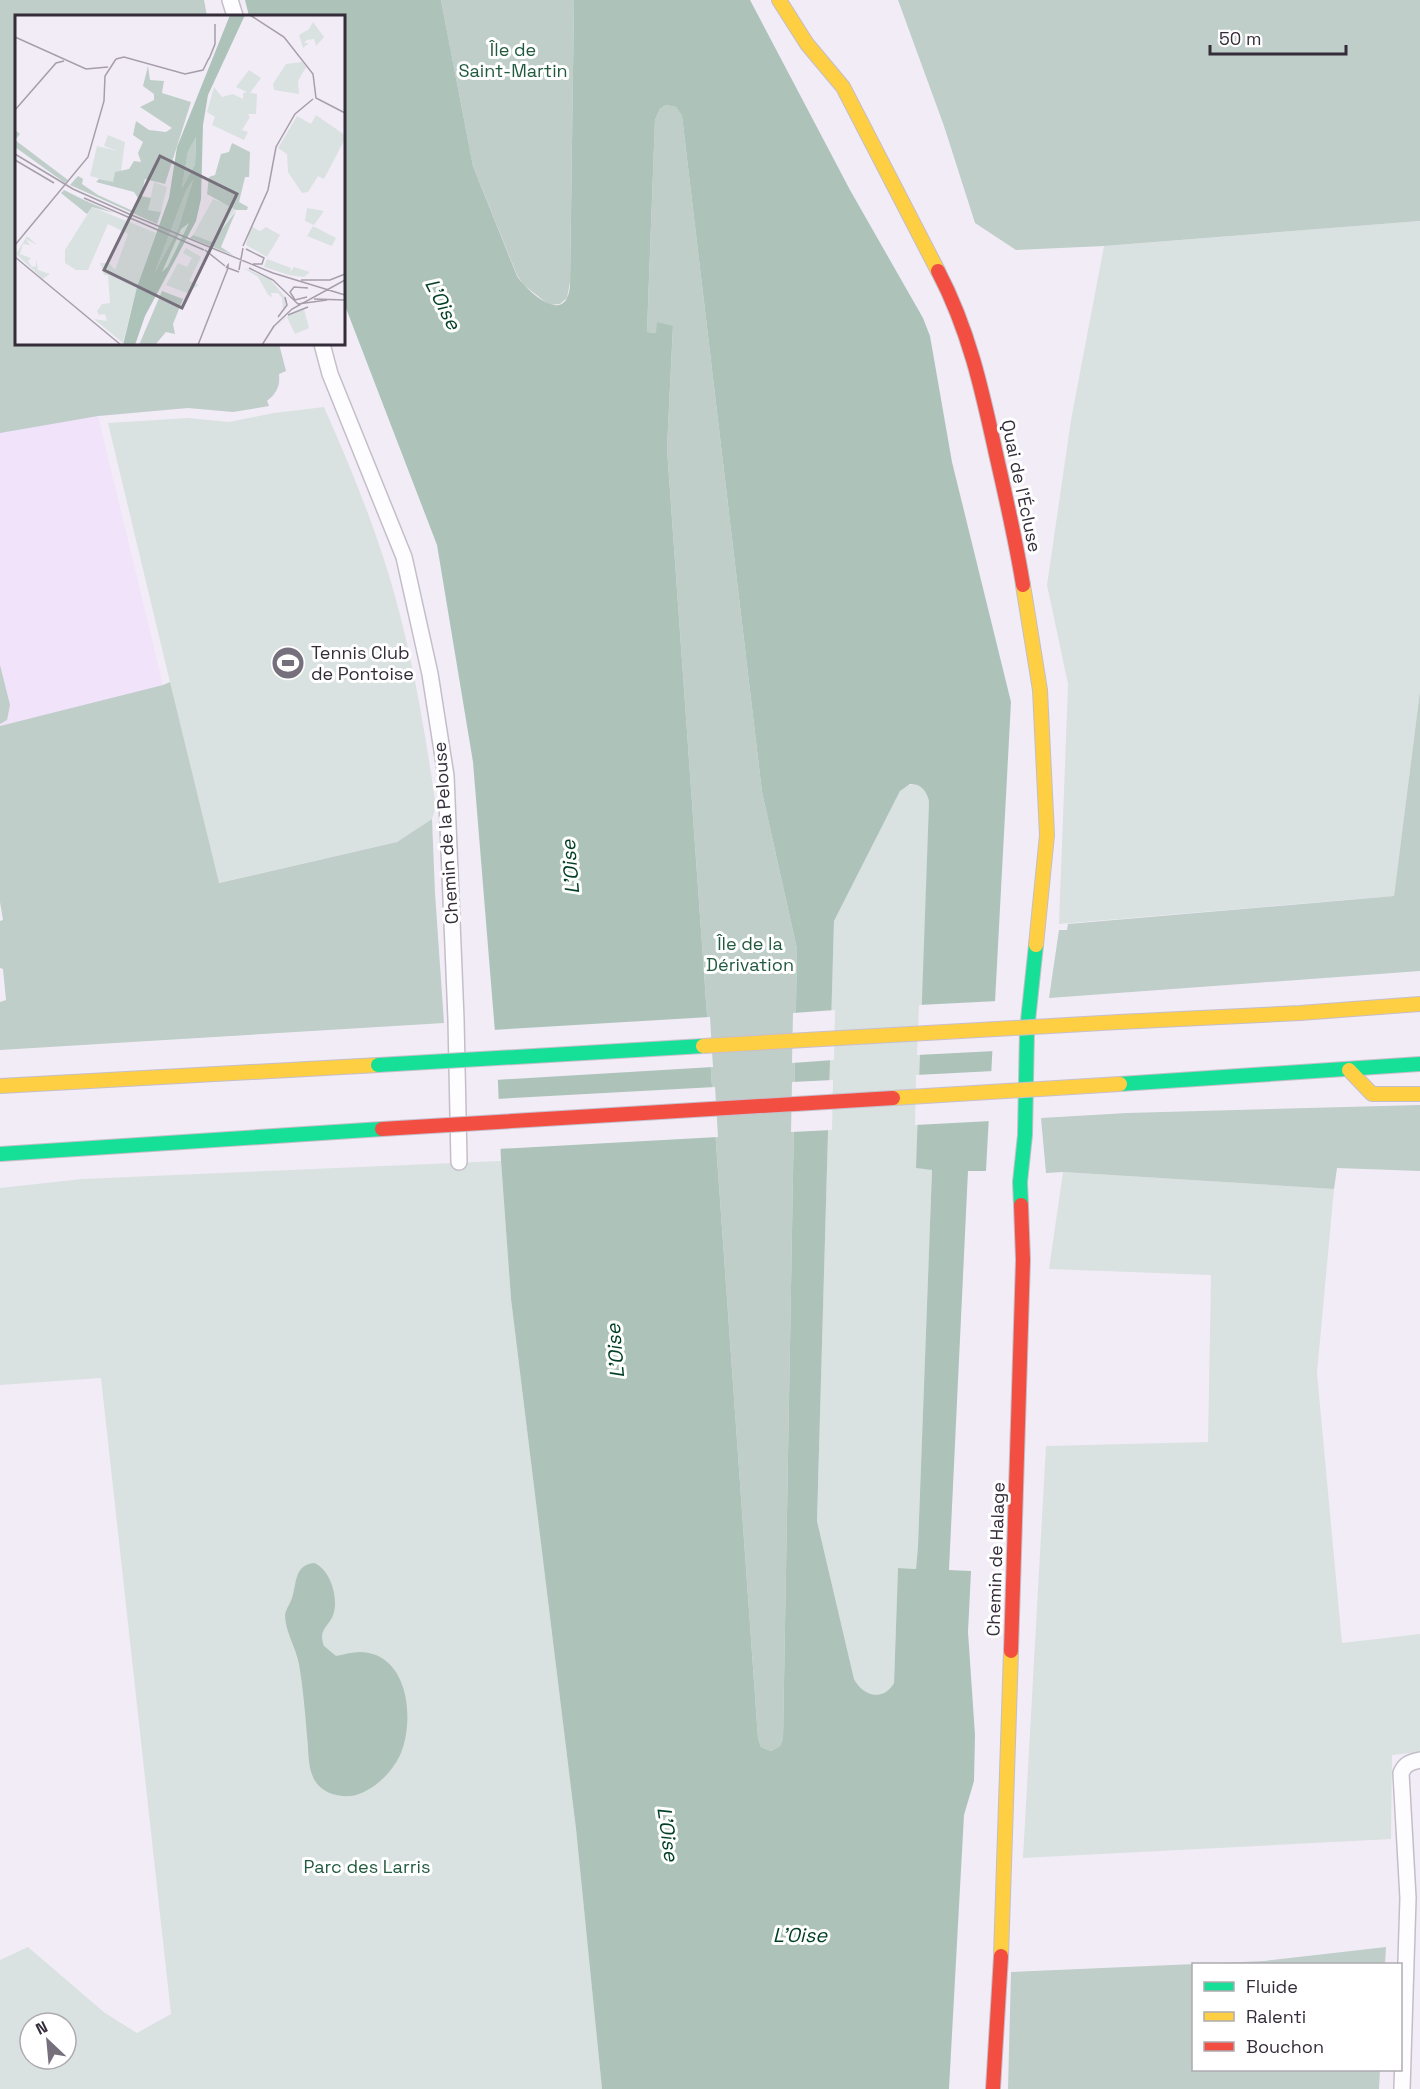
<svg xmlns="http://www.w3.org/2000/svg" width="1420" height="2089" font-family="'Space Grotesk',sans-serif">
	<rect width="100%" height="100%" fill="#f2ecf7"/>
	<path fill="#f0e3fa" d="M 0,0 L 16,16 L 16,344 L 279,344 L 286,371 L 279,374 L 280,384 L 274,396 L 267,401 L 269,406 L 233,412 L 188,408 L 98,416 L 163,685 L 0,726 Z"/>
	<g fill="#d9e2e0" fill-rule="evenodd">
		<path d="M 1420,221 L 1420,691 L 1394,896 L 1059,924 L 1068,684 L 1047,585 L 1071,420 L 1104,246 Z"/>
		<path d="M 324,407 C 351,468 377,531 395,596 C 414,665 426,737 436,807 L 432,819 L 397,842 L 218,883 L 108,423 L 188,418 L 229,422 L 274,413 Z"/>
		<path d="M 914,784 C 924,787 927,792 929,801 L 917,1168 L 932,1169 L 918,1546 L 916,1569 L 898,1568 L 894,1683 C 883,1702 863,1696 854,1679 L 817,1521 L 834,921 L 900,791 L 906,786 Z"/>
		<path d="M 501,1161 L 511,1299 L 576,1829 L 602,2089 L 0,2089 L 0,1960 L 28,1947 L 105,2013 L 137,2033 L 171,2014 L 101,1378 L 0,1385 L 0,1188 L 82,1179 ZM 30,2023 L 66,2023 L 66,2059 L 30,2059 Z"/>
		<path d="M 1063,1172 L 1334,1189 L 1317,1373 L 1342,1643 L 1420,1634 L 1420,1752 L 1392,1755 L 1391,1839 L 1023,1858 L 1046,1446 L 1208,1442 L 1211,1275 L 1049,1269 Z"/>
	</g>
	<g fill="#bfcec8">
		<path d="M 0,0 L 204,0 L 207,16 L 16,16 L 16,344 L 279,344 L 286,371 L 279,374 C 280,386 277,393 267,401 L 269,406 L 233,412 L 188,408 L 98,416 L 0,433 Z"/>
		<path d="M 441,0 L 574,0 L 570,282 L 567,298 L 560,304 L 549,305 L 524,285 L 517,275 L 473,166 Z"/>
		<path d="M 898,0 L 1420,0 L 1420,221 L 1104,246 L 1016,250 L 975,223 L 944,126 Z"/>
		<path d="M 666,105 L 676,107 L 682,116 L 762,792 L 797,949 L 783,1738 L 780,1746 L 771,1751 L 761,1747 L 758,1738 L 667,448 L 673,326 L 656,333 L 647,332 L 655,120 L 660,109 Z"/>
		<path d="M 0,665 L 10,705 L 7,720 L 0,724 Z"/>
		<path d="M 170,682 L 219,883 L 397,842 L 432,819 L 435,893 L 444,1023 L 0,1050 L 0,1002 L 6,1000 L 3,969 L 0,968 L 0,921 L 3,920 L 0,902 L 0,726 L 163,685 Z"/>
		<path d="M 1420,691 L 1420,971 L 1049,998 L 1059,930 L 1067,930 L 1068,924 L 1394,896 Z"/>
		<path d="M 1420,1105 L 1420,1171 L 1337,1168 L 1334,1189 L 1063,1172 L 1046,1173 L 1041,1118 L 1127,1113 Z"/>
		<path d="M 1386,1947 L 1385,1964 L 1194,1964 L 1194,2070 L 1380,2070 L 1379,2089 L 1008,2089 L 1011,1972 L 1264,1961 Z"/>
	</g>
	<g fill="#adc3b9" fill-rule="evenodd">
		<path d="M 245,0 L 441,0 L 473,166 L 517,276 C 528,292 566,327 570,286 L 574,0 L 750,0 L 850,190 L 923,318 L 930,336 L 952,462 L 1011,702 L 986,1171 L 968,1171 L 949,1570 L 971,1571 L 968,1632 L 975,1735 L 974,1781 L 964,1815 L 949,2089 L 602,2089 L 576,1829 L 511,1299 L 501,1161 L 497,1057 L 473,762 L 437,545 L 344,303 L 344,16 L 249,16 ZM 666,105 L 676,107 L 682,116 L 762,792 L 797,949 L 783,1738 L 780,1746 L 771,1751 L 761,1747 L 758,1738 L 667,448 L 673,326 L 657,322 L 656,333 L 647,332 L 655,120 L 660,109 ZM 910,784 C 921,784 926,790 929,801 L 916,1168 L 932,1170 L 918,1546 L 916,1569 L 898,1568 L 894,1683 C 883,1702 863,1696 854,1679 L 817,1521 L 834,921 L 900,791 Z"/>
		<path d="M 314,1563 C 330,1569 338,1596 334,1612 C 331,1626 317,1628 324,1646 L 336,1656 C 350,1653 361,1649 376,1655 C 410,1669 413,1723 401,1753 C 393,1772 372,1793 351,1796 C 337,1797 323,1793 315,1781 C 307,1767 309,1751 307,1736 C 305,1712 303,1687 299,1664 C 296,1648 285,1631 285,1615 C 286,1609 290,1604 292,1598 C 297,1583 294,1565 314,1563 Z"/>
	</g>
	<g fill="#f2ecf7">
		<path d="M 998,1001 L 995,1051 L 917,1055 L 919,1005 Z"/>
		<path d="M 835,1010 L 834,1060 L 792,1063 L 793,1013 Z"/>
		<path d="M 710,1017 L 713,1067 L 495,1080 L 492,1030 Z"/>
		<path d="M 994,1071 L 991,1121 L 915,1125 L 916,1075 Z"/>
		<path d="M 833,1080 L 832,1130 L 791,1132 L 792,1082 Z"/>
		<path d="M 715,1087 L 718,1137 L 497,1149 L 496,1099 Z"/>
	</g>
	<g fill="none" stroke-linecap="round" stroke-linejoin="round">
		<defs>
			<g id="street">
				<path d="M 230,0 L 235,16"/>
				<path d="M 322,344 L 330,374 L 404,557 L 430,674 L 446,776 L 456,1019 L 459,1162"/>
				<path d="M 1402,2089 L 1408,1898 L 1401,1773 C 1405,1764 1410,1762 1420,1760"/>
			</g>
			<g id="fast">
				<path d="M 1120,1084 L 1420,1064"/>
				<path d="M 0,1154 L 382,1129"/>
				<path d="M 1021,1205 L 1020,1182 L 1025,1135 L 1027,1030 L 1036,945"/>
			</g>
			<g id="slow">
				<path d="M 779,0 L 807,44 L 843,87 L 938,271"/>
				<path d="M 1023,585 L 1040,690 L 1047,835 L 1036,945"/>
				<path d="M 1119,1022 L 1300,1013 L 1420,1004"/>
				<path d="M 1349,1070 L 1372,1094 L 1420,1094"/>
				<path d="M 0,1086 L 378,1065"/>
				<path d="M 1001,1956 L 1011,1651"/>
			</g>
			<g id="jam">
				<path d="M 938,271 C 969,330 982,390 996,454 C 1006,498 1016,541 1023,585"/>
				<path d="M 1011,1651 L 1023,1260 L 1021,1205"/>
				<path d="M 993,2089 L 1001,1956"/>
			</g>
		</defs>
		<use href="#street" stroke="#c4bec9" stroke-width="18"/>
		<use href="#fast" stroke="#c4bec9" stroke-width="16"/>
		<use href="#slow" stroke="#c4bec9" stroke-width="16"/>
		<use href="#jam" stroke="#c4bec9" stroke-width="16"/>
		<use href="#street" stroke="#fdfcfe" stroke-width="15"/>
		<use href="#fast" stroke="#16e098" stroke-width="14"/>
		<use href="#slow" stroke="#ffcf43" stroke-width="14"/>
		<use href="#jam" stroke="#f24e42" stroke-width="14"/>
		<defs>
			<path id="fast-bridge" d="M 378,1065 L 703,1046"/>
			<g id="slow-bridge">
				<path d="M 703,1046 L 1119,1022"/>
				<path d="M 893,1098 L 1120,1084"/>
			</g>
			<path id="jam-bridge" d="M 382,1129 L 893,1098"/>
		</defs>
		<use href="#fast-bridge" stroke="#c7bfcd" stroke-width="16" stroke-linecap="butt"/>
		<use href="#slow-bridge" stroke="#c7bfcd" stroke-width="16" stroke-linecap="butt"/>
		<use href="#jam-bridge" stroke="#c7bfcd" stroke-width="16" stroke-linecap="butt"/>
		<use href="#fast-bridge" stroke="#16e098" stroke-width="14"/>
		<use href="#slow-bridge" stroke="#ffcf43" stroke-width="14"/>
		<use href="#jam-bridge" stroke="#f24e42" stroke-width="14"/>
	</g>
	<defs>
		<symbol id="stadium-disc" viewBox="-11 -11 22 22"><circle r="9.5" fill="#766f7c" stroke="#fff"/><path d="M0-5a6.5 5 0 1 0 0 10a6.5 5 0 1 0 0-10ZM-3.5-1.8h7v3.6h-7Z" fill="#fff"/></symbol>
	</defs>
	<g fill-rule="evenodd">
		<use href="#stadium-disc" x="269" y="644" width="38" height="38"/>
	</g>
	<g text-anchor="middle" stroke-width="6" stroke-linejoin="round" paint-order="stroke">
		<g font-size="18" fill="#225a3f" stroke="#fff">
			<text x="513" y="56">Île de<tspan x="513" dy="21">Saint-Martin</tspan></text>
			<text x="750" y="950">Île de la<tspan x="750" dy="21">Dérivation</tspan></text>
			<text x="367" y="1873">Parc des Larris</text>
		</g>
		<g font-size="18" fill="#342c39" stroke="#fff">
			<text transform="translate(1021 486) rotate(78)" y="6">Quai de l'Écluse</text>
			<text transform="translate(446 833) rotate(-94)" y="6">Chemin de la Pelouse</text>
			<text transform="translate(996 1559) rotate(-88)" y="6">Chemin de Halage</text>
		</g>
		<g font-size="18" fill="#342c39" stroke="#fff" text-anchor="start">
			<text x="311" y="659">Tennis Club<tspan x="311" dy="21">de Pontoise</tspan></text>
		</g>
		<g font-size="20" font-style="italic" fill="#003e25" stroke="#fff">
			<text transform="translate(443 304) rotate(63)" y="7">L'Oise</text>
			<text transform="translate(570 867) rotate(-95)" y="7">L'Oise</text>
			<text transform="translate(615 1351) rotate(-95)" y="7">L'Oise</text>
			<text transform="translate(668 1834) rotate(82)" y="7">L'Oise</text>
			<text x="800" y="1942">L’Oise</text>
		</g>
	</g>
	<g transform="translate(15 15)">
		<rect width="330" height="330" fill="#f2ecf7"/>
		<path d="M 298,7 L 309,22 L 301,31 L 299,24 L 292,25 L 289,28 L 294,28 L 288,33 L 284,20 L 294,14 ZM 287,47 L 291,52 L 283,66 L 284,79 L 259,75 L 258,69 L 271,49 ZM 234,55 L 246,63 L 235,78 L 242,79 L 241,99 L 233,99 L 235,102 L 227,115 L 233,117 L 229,125 L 197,110 L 200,102 L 192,97 L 199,72 L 207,82 L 218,79 L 228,84 L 228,78 L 232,77 L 221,72 ZM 301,100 L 330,120 L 330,124 L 309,164 L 303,161 L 293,177 L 287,178 L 273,157 L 272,139 L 263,133 L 282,101 L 296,109 ZM 93,120 L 110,127 L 106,156 L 101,158 L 100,168 L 75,161 L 82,131 L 103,136 L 89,131 ZM 139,167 L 152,172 L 146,197 L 133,195 ZM 198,184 L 222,193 L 197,227 L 178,220 ZM 77,192 L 141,218 L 122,272 L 108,328 L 79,304 L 92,306 L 90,299 L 84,300 L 82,296 L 87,289 L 95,288 L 93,260 L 89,260 L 85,248 L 94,248 L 100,255 L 113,219 L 93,209 L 73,255 L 61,255 L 50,248 L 50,235 ZM 292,193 L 309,196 L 299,210 L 290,206 ZM 174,208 L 154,250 L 147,257 L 149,246 L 166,214 ZM 236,211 L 245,216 L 251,212 L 265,220 L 252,242 L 231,230 ZM 298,211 L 321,223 L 317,231 L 292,221 ZM 12,221 L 22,230 L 11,224 L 15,230 L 8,229 L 5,239 L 16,243 L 13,246 L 17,252 L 21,251 L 21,244 L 23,255 L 35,259 L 28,264 L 1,239 ZM 171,233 L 186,242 L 174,266 L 184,270 L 172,278 L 151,270 L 163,248 L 172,252 L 177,243 L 168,238 ZM 252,244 L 276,253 L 275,257 L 279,252 L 295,257 L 289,262 L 274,260 L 249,252 ZM 227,252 L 255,264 L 270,282 L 271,291 L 259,304 L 268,294 L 267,283 L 263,278 L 256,278 L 257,282 L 253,280 L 243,262 ZM 289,294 L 294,313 L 280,319 L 272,302 L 257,316 L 270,303 L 280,297 Z" fill="#d9e2e0"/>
		<path d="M 133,51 L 135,65 L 149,66 L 147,78 L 176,87 L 150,169 L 130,164 L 126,181 L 136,183 L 133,195 L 146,197 L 142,209 L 55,170 L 63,161 L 68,164 L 67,169 L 83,180 L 118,196 L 123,183 L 119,177 L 81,167 L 84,164 L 98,167 L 100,157 L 114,154 L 119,146 L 126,147 L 123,138 L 128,127 L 118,120 L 121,106 L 134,115 L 151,117 L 157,113 L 125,92 L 139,85 L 139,79 L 128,71 ZM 0,115 L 5,119 L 0,125 L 53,165 L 50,168 L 0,132 ZM 181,122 L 180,149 L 167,173 L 173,135 ZM 217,128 L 235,137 L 234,162 L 230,162 L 224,187 L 233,192 L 232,195 L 221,195 L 192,179 L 194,162 L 200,160 L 206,139 L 214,137 ZM 178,165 L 163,214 L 140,257 L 171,176 ZM 49,175 L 69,185 L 99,198 L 77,192 L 72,199 L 46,178 ZM 221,196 L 206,232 L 218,240 L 175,223 L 178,220 L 197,227 ZM 147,276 L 168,284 L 158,309 L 160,319 L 151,317 L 140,330 L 124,330 Z" fill="#bfcec8"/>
		<path d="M 215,0 L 230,0 L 193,80 L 188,110 L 186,184 L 181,206 L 130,301 L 120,330 L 108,330 L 122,272 L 154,183 L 162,132 ZM 181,122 L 180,149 L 167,173 L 173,136 ZM 178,165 L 163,214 L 140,257 L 171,176 ZM 174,208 L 153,251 L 147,257 L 166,214 Z" fill="#adc3b9" fill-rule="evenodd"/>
		<path fill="none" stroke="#a69fab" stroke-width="1.5" d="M 235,0 L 269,22 L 298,59 L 301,83 L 330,98M 0,22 L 71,54 L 93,52M 101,44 L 109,42 L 170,59 L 188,55 L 194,43M 194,44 L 200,29 L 200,9M 0,95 L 41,48 L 49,46M 0,139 L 58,174 L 114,199 L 258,258 L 330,280M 0,145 L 39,168M 69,183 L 189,235M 0,230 L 73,142 L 89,86 L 90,61 L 101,44M 228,231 L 253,175 L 261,132 L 280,99 L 298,84M 231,234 L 249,243 L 247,249 L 238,249M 190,235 L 210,251M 0,242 L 106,330M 211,253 L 213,250 L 213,253 L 224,257M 234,253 L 258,265 L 283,289 L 312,285M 224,255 L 228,233M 286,265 L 315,265 L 330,259M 292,282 L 280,285 L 275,277 L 279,272 L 293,273M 299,284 L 330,285M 273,300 L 293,292M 263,302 L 272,290 L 270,282M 258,312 L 277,294 L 330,265M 183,330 L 213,253M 247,330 L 259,311"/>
		<path fill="#766f7c" fill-opacity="0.15" stroke="#766f7c" stroke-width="3" d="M 145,141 L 222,179 L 167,293 L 89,255 Z"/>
		<rect width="330" height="330" fill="none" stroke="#342c39" stroke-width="3"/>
	</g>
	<rect x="1192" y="1963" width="210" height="108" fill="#ffffff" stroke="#aeabb0" stroke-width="1.5"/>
	<rect x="1204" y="1982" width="30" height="9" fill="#16e098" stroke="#aeabb0" stroke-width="1.5"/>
	<text x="1246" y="1993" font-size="18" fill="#342c39">Fluide</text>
	<rect x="1204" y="2012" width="30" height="9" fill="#ffcf43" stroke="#aeabb0" stroke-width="1.5"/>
	<text x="1246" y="2023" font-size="18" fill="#342c39">Ralenti</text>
	<rect x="1204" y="2042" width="30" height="9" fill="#f24e42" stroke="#aeabb0" stroke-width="1.5"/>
	<text x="1246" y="2053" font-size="18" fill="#342c39">Bouchon</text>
	<g transform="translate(48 2041) rotate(334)"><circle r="28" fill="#ffffff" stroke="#aeabb0" stroke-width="1.5"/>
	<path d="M0-4.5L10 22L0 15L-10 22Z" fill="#766f7c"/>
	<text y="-9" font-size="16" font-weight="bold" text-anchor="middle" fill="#342c39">N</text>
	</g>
	<path d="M1210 45v9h136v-9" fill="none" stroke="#342c39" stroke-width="3"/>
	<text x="1219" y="45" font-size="18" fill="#342c39" stroke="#ffffff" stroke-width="4.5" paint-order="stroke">50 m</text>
</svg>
